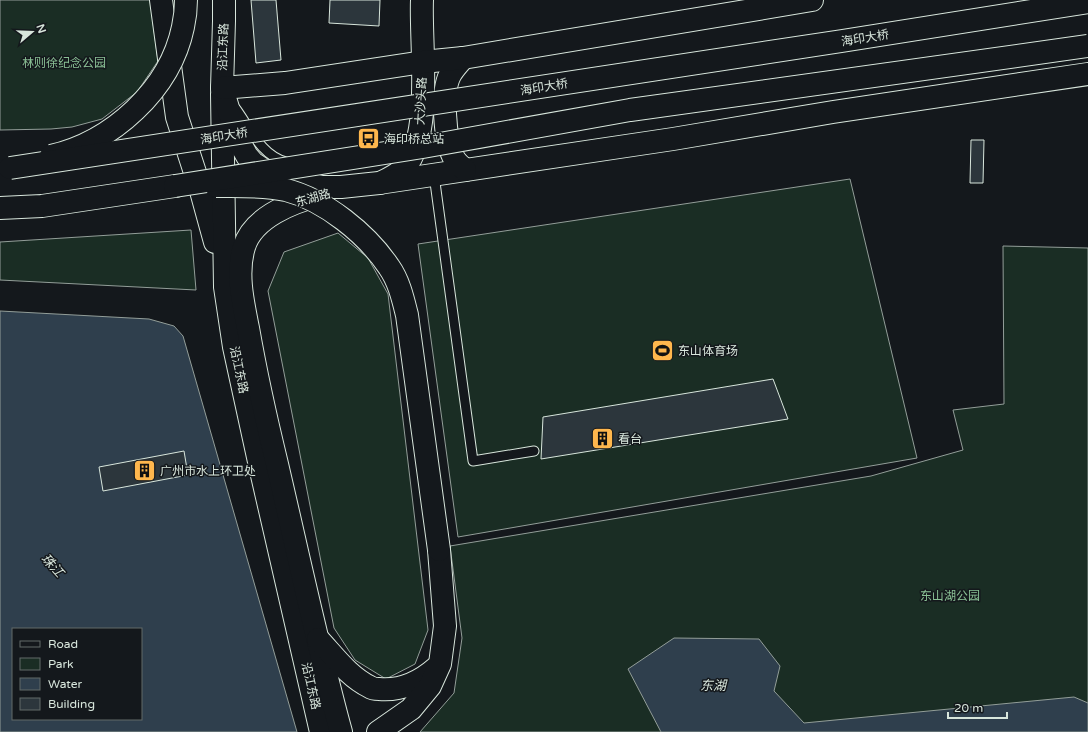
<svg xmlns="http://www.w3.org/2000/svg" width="1088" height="732" font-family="'Varela Round','Noto Sans SC',sans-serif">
	<rect width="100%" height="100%" fill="#14181c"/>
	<g fill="#1a2d24" stroke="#939e99">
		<path d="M 0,0 L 150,0 L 158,61 L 137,92 L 102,119 L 72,127 L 51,129 L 0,130 Z"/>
		<path d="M 850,179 L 917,458 L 458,537 L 418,244 Z"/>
		<path d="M 191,230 L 196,290 L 0,280 L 0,242 Z"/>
		<path d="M 338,233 L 368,258 L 388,294 L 428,630 L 415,664 L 386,679 L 355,660 L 334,628 L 268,291 L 284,252 Z"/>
		<path d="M 1003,246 L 1088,248 L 1088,732 L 420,732 L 454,693 L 462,638 L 450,546 L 871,476 L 963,450 L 953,410 L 1004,404 Z"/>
	</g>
	<g fill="#2f3f4d" stroke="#939e99" fill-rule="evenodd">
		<path d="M 0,311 L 149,319 L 174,326 L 183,336 L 297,732 L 0,732 ZM 13,629 L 141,629 L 141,719 L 13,719 Z"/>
		<path d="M 674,638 L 759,639 L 780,666 L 774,691 L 804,723 L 1074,697 L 1088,703 L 1088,732 L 661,732 L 628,669 Z"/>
	</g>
	<g fill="#2c363c" stroke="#d8e6dc">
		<path d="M 251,0 L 276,0 L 281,60 L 256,63 Z"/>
		<path d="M 330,0 L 380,0 L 379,26 L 329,23 Z"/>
		<path d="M 971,140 L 984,140 L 983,183 L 970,183 Z"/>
		<path d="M 773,379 L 788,419 L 541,459 L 543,417 Z"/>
		<path d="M 184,451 L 188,475 L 103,491 L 99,467 Z"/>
	</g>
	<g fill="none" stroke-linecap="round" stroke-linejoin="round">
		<defs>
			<g id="service">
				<path d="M 236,109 C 251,130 261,155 286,162"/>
				<path d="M 434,175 L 473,461 L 534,451"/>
			</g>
			<g id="secondary">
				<path d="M 161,0 L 177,117 L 201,191 L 215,242"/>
				<path d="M 222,94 L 225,287 L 234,347 L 261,471 L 321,732"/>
				<path d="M 380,183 C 389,179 398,175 405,167 C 433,135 420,42 422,0"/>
				<path d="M 320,195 C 293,202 253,217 244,247 C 236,273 243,303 248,328 C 256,374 266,419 277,464 C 298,554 317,644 341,732"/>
			</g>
			<g id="primary">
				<path d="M 224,0 L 224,21 L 222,88 L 237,138 L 247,156 L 253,163 L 262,169 L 274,174 L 322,187 L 341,187 L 379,183 L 673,139 L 833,112 L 1088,74"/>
				<path d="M 463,58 C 459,63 453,69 450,75 C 441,92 445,139 453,156 C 455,162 461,166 465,170"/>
				<path d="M 222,88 L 285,83 L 423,62 L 463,58 L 812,0"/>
				<path d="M 318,639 C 334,656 349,677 370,687 C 373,689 376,689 379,689 C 401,691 420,682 436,668"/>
				<path d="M 378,732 L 411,709 L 430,686 L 440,664 L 445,626 L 439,550"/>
			</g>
			<path id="trunk" d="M 0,208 L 42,206 L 175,186"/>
		</defs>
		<use href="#service" stroke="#d8e6dc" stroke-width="11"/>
		<use href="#secondary" stroke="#d8e6dc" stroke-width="24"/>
		<use href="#primary" stroke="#d8e6dc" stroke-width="24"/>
		<use href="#trunk" stroke="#d8e6dc" stroke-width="24"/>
		<use href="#service" stroke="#14181c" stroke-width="9"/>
		<use href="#secondary" stroke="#14181c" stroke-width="22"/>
		<use href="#primary" stroke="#14181c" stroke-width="22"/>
		<use href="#trunk" stroke="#14181c" stroke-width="22"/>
		<defs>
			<g id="primary-bridge">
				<path d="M 51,156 C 112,142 170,90 183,27 C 185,18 186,9 186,0"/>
				<path d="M 216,186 C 239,186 263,185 286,190 C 325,200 367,234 389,267 C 399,281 403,299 407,315 L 439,550"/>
			</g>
			<g id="trunk-bridge">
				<path d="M 10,168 L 842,41 L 1088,2"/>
				<path d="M 175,186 L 423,147 L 630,110 L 1088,46"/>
			</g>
		</defs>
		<use href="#primary-bridge" stroke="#d8e6dc" stroke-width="24" stroke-linecap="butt"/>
		<use href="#trunk-bridge" stroke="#d8e6dc" stroke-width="24" stroke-linecap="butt"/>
		<use href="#primary-bridge" stroke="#14181c" stroke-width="22"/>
		<use href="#trunk-bridge" stroke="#14181c" stroke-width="22"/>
	</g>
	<defs>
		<symbol id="bus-square" viewBox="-11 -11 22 22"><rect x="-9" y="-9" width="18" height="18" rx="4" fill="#ffb74d" stroke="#14181c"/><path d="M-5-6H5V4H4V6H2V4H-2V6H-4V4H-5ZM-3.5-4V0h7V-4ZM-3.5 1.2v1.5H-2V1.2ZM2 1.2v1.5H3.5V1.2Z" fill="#111"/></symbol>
		<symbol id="stadium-square" viewBox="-11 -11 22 22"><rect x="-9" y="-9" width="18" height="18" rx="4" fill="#ffb74d" stroke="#14181c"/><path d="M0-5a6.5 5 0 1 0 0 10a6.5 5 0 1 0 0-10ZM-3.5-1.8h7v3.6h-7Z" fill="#111"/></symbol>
		<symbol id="building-square" viewBox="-11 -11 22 22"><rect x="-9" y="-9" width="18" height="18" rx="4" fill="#ffb74d" stroke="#14181c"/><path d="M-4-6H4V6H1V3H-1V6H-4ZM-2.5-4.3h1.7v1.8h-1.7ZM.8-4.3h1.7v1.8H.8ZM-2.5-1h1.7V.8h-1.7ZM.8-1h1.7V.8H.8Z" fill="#111"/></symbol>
	</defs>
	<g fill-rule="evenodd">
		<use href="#bus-square" x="356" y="126" width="25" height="25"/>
		<use href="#stadium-square" x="650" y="338" width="25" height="25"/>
		<use href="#building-square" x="590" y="426" width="25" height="25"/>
		<use href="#building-square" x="132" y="458" width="25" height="25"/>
	</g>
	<g text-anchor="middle" stroke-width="3" stroke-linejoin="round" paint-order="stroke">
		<g font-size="12" fill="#d8e6dc" stroke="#14181c">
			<text transform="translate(865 38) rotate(-9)" y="4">海印大桥</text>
			<text transform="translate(223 47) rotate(-88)" y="4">沿江东路</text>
			<text transform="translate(544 87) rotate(-9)" y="4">海印大桥</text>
			<text transform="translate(421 101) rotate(-87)" y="4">大沙头路</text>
			<text transform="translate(224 136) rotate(-9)" y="4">海印大桥</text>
			<text transform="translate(313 198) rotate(-16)" y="4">东湖路</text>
			<text transform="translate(239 370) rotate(78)" y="4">沿江东路</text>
			<text transform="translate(311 686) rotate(77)" y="4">沿江东路</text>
		</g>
		<g font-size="12" fill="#8ac095" stroke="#14181c">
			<text x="64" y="67">林则徐纪念公园</text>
			<text x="950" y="600">东山湖公园</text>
		</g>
		<g font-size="12" fill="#d8e6dc" stroke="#14181c" text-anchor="start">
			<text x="384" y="143">海印桥总站</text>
			<text x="678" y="355">东山体育场</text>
			<text x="618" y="443">看台</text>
			<text x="160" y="475">广州市水上环卫处</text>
		</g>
		<g font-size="13" font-style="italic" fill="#d8e6dc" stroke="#14181c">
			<text transform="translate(53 565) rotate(48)" y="5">珠江</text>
			<text x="713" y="690">东湖</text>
		</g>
	</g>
	<rect x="12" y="628" width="130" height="92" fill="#14181c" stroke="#626a69"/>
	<rect x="20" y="641" width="20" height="6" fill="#14181c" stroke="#626a69"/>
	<text x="48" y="648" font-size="12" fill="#d8e6dc">Road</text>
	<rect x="20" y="658" width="20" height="12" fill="#1a2d24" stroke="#626a69"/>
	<text x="48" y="668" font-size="12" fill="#d8e6dc">Park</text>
	<rect x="20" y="678" width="20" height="12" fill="#2f3f4d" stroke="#626a69"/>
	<text x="48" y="688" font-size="12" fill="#d8e6dc">Water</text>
	<rect x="20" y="698" width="20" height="12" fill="#2c363c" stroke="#626a69"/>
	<text x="48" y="708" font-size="12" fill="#d8e6dc">Building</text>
	<g transform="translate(32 32) rotate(71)" stroke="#14181c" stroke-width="3" paint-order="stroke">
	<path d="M0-3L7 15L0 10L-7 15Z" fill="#d8e6dc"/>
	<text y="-6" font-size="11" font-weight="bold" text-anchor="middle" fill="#d8e6dc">N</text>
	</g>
	<path d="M948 712v6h59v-6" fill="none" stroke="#d8e6dc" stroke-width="2"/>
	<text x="954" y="712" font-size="12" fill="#d8e6dc" stroke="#14181c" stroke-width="3" paint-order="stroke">20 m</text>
</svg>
